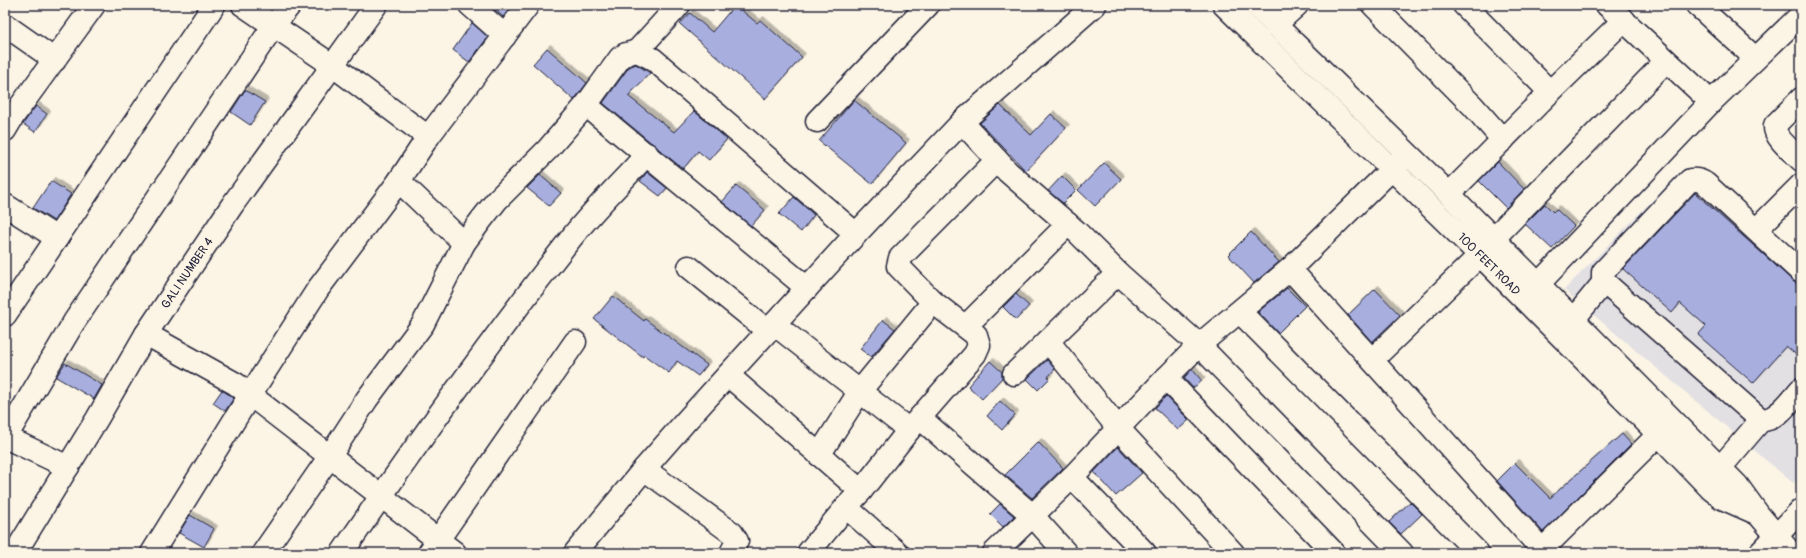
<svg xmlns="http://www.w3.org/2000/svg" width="1806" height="558" font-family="Pangolin,sans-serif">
	<defs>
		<filter id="shadow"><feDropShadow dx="3.5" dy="-3.5" stdDeviation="0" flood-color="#0004"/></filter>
	</defs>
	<rect width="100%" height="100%" fill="#fcf5e5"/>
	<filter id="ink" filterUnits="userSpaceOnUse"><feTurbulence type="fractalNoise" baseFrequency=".025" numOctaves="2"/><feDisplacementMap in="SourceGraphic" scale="8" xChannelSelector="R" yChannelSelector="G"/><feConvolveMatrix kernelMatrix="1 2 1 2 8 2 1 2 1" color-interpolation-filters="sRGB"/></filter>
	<g filter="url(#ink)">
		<path fill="#e3e0e3" d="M 1679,173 L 1801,281 L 1801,476 L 1793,483 L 1564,290 Z"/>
		<g fill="#a8afdf" stroke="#22223b" filter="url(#shadow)">
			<path d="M 490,5 L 512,5 L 503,17 Z"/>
			<path d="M 735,5 L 757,23 L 760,20 L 802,57 L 765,99 L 680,24 L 690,13 L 712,32 Z"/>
			<path d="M 472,23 L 488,37 L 469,62 L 453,50 Z"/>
			<path d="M 547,48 L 587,83 L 574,100 L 533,64 Z"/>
			<path d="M 636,64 L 650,73 L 628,96 L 674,132 L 694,111 L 727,139 L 709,160 L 698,151 L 683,169 L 603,103 L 629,67 Z"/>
			<path d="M 245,90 L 265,102 L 250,125 L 231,112 Z"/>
			<path d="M 854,100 L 906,143 L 872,184 L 819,141 Z"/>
			<path d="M 1000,105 L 1031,135 L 1051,114 L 1066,128 L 1026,171 L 980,123 Z"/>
			<path d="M 36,106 L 47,114 L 35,132 L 23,124 Z"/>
			<path d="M 1498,162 L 1524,189 L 1506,208 L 1479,181 Z"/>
			<path d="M 1104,163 L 1121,179 L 1095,206 L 1078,190 Z"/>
			<path d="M 647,172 L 667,188 L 660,196 L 640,181 Z"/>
			<path d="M 540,175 L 561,193 L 549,206 L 527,188 Z"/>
			<path d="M 1062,176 L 1076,190 L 1063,203 L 1048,191 Z"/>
			<path d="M 51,181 L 71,194 L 54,221 L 33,208 Z"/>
			<path d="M 736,186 L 765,210 L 751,226 L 722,202 Z"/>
			<path d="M 1695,193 L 1793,281 L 1801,286 L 1801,359 L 1786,346 L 1753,383 L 1698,335 L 1706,326 L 1680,303 L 1672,313 L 1623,269 Z"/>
			<path d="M 794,197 L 814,215 L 801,232 L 779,214 Z"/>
			<path d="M 1545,204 L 1553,212 L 1556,209 L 1574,226 L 1552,249 L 1525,224 Z"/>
			<path d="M 1251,232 L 1279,262 L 1254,283 L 1228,255 Z"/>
			<path d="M 1287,288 L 1305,306 L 1278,333 L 1258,312 Z"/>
			<path d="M 1375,289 L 1400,315 L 1372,342 L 1348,315 Z"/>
			<path d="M 1016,294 L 1029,306 L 1016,320 L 1003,307 Z"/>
			<path d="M 613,296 L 644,321 L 645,319 L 707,365 L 698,376 L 677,361 L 669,373 L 644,355 L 643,357 L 594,319 Z"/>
			<path d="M 883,320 L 895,329 L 871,357 L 860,349 Z"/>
			<path d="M 1047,360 L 1055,369 L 1048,377 L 1050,378 L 1038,390 L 1027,379 Z"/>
			<path d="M 990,361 L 1002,372 L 1002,378 L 982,399 L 968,386 Z"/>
			<path d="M 65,363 L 102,385 L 94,399 L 56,377 Z"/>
			<path d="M 1192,369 L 1202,381 L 1193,388 L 1184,378 Z"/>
			<path d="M 222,390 L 234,398 L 225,411 L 213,403 Z"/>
			<path d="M 1166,396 L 1189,420 L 1178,430 L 1155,408 Z"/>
			<path d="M 1000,401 L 1015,415 L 1002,430 L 987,416 Z"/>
			<path d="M 1622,434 L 1631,444 L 1543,532 L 1497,481 L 1515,463 L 1550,498 Z"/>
			<path d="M 1038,442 L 1063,468 L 1032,498 L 1005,475 Z"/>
			<path d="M 1118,447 L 1142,473 L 1116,496 L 1094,472 Z"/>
			<path d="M 1410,502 L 1422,514 L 1401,534 L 1389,522 Z"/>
			<path d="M 1000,504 L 1014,516 L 1003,527 L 990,514 Z"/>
			<path d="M 190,515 L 214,529 L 204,547 L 179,533 Z"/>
		</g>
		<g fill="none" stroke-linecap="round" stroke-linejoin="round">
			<defs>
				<g id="minor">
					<path d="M 243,5 L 332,65 L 428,137"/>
					<path d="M 470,5 L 505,36"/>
					<path d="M 1224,5 L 1487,262 L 1658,434 L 1712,490 L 1722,498 L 1756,513"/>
					<path d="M 1255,5 L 1449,194 L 1737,485 L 1758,514 L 1791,553"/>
					<path d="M 1373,5 L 1473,106 L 1503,140"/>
					<path d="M 1607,5 L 1711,102"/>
					<path d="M 1697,5 L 1755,58"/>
					<path d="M 5,25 L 55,60"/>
					<path d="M 1275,25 L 1297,5"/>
					<path d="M 637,51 L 679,5"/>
					<path d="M 1550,92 L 1624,20"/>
					<path d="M 1801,99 L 1775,125 C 1773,137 1793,152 1801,160"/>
					<path d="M 586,105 L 807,288"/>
					<path d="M 817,121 L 928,5"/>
					<path d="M 962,122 L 1008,172 L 1077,232 L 1118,273 L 1199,345 L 1402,553"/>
					<path d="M 5,130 L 14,115 L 94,5"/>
					<path d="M 399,181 L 464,243"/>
					<path d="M 1449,194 L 1550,92 L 1464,5"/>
					<path d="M 5,205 L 57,238"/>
					<path d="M 1756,230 L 1801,185"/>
					<path d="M 1493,239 L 1666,61"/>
					<path d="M 689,267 L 768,331"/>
					<path d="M 1290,269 L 1545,553"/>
					<path d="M 1801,272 L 1706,184 C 1701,180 1696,179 1690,180 L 1603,272 L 1603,278 L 1604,282 L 1761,420 C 1777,421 1791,400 1801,389"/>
					<path d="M 1528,295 L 1711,102 L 1801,15"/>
					<path d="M 1240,312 L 1478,553"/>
					<path d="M 5,315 L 214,5"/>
					<path d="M 1573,320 L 1604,282"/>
					<path d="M 774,324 L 909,430"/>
					<path d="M 966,326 L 1068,224"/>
					<path d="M 146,334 L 236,384 L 455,553"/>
					<path d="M 1048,341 L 1118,428 L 1233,553"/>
					<path d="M 1372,360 L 1480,255"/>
					<path d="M 1014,374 L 1118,273"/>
					<path d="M 728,375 L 861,491 L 846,507 L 898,553"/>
					<path d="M 1166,378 L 1334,553"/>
					<path d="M 920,418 L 1032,515 L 1066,553"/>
					<path d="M 5,437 L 68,467"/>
					<path d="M 6,437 L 74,322 L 274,25 L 290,5"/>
					<path d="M 819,455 L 860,391 L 933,302"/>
					<path d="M 1720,468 L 1761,420"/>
					<path d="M 644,469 L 732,533 L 737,541 L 731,553"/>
					<path d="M 1072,477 L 1145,553"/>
					<path d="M 861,491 L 909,430 L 975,354 L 979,345 L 976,335 L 933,302 L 898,266 L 900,258 L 997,160"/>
					<path d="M 15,553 L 97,419 L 146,334 L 233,204 L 376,5"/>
					<path d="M 152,553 L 250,395 L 318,289 L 399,181 L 428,137 L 528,5"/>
					<path d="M 263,553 L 330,456 L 367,399 L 423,324 L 464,243 L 482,219 L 497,200 L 548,149 L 586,105 L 620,58 L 626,54 L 637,51 L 653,59 L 856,234"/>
					<path d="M 342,553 C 416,445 491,339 572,237 C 595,208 622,182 647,154"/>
					<path d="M 429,553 L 575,342"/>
					<path d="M 575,553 L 644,469 L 686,421 L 856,234 L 962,122 L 1095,5"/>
					<path d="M 808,553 L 846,507"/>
					<path d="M 994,553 L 1072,477 L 1166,378 L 1199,345 L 1290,269 L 1403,158"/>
					<path d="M 1539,553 L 1669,424"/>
					<path d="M 1760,553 L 1801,510"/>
				</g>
			</defs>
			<use href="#minor" stroke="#22223b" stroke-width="25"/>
			<use href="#minor" stroke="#fcf5e5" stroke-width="22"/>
		</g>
	</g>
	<g text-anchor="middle" stroke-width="3.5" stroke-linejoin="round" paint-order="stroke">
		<g font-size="12" fill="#22223b" stroke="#fcf5e5">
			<text transform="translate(1489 264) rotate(45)" y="4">100 FEET ROAD</text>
			<text transform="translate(187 273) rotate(-56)" y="4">GALI NUMBER 4</text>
		</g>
	</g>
	<rect width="1806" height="558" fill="none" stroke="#fcf5e5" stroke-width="20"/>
	<rect x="10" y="10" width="1786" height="538" fill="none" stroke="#22223b" stroke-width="1.5" filter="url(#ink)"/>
</svg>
